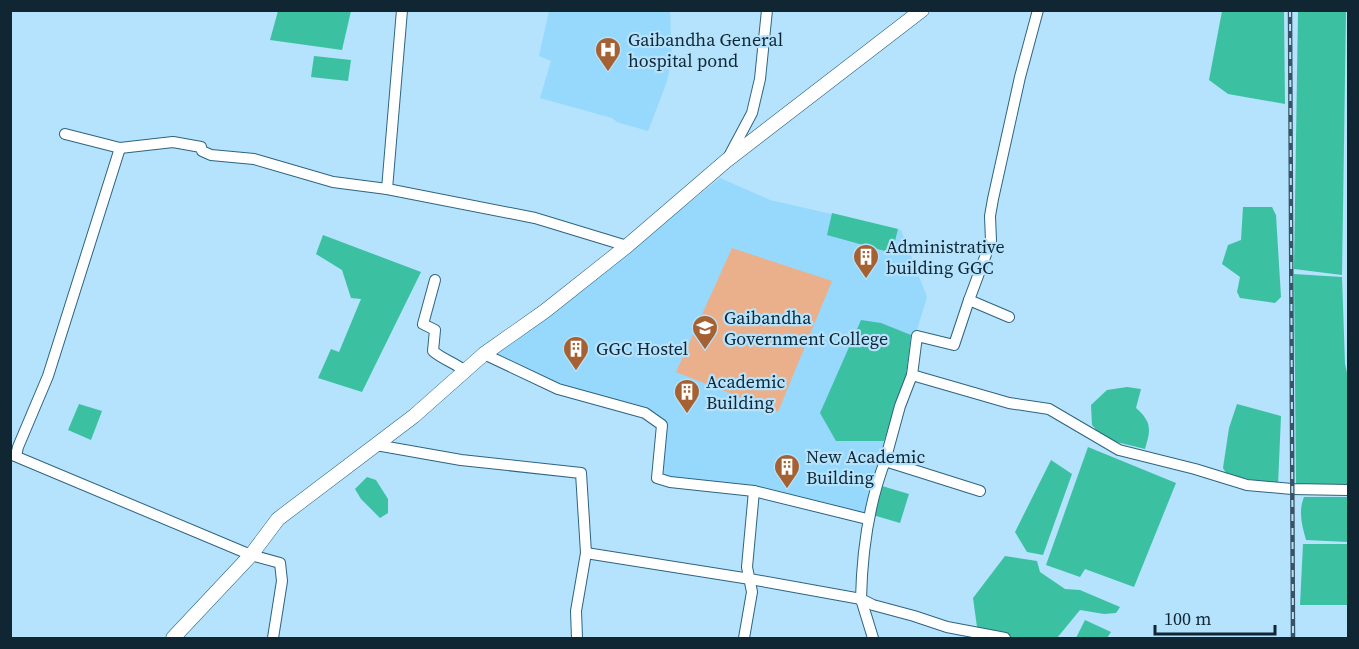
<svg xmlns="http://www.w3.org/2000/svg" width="1359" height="649" font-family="'Source Serif 4',serif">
	<rect width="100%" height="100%" fill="#b5e2fc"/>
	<g fill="#97d8fd">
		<path d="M 549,11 L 670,11 L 672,61 L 666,84 L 648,131 L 617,122 L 612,118 L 540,98 L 551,61 L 539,56 Z"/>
		<path d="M 720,178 L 770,200 L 901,230 L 927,297 L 912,346 L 866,518 L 658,477 L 663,425 L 492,356 L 630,251 Z"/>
	</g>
	<path fill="#eab08b" d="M 732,248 L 832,281 L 778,412 L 676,372 Z"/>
	<g fill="#3bc1a1">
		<path d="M 278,11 L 351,11 L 342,50 L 270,40 Z"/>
		<path d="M 1222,11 L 1284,11 L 1285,104 L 1228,94 L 1209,80 Z"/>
		<path d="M 1298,11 L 1346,11 L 1342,275 L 1294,269 Z"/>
		<path d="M 314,56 L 351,60 L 348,81 L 311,77 Z"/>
		<path d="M 1243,207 L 1272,207 L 1276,215 L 1281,297 L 1275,303 L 1240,298 L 1237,292 L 1240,277 L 1222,264 L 1228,245 L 1241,240 Z"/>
		<path d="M 832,213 L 898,229 L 892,253 L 827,235 Z"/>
		<path d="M 323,235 L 421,272 L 362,392 L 318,378 L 331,349 L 339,352 L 361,299 L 351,298 L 342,270 L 316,254 Z"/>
		<path d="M 1294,274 L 1342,277 L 1345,364 L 1348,377 L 1348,486 L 1296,484 Z"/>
		<path d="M 861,320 L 881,323 L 911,335 L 906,377 L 884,441 L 836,441 L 820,413 Z"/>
		<path d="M 1127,387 L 1141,389 L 1136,408 C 1152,422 1151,430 1145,449 L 1104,439 L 1092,425 L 1091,405 L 1107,390 Z"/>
		<path d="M 79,404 L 102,411 L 91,440 L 68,430 Z"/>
		<path d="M 1237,404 L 1281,416 L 1278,485 L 1227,475 L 1223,468 L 1229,428 Z"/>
		<path d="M 1088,447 L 1176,483 L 1134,587 L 1085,569 L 1080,577 L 1046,565 Z"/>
		<path d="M 1051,460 L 1072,474 L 1043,555 L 1027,552 L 1015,532 Z"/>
		<path d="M 367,477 L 376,480 L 388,499 L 388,513 L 380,518 L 361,499 L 355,489 Z"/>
		<path d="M 882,486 L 909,494 L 900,523 L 873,515 Z"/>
		<path d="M 1304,497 L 1348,497 L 1348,542 L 1306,540 C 1302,525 1298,512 1304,497 Z"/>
		<path d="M 1303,544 L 1348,544 L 1348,605 L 1300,605 Z"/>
		<path d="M 1005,556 L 1037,561 L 1040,572 L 1065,589 L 1080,590 L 1120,607 L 1116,613 L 1104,614 L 1080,610 L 1057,638 L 1011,638 L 977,627 L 973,598 Z"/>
		<path d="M 1085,620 L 1111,632 L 1107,638 L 1076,638 Z"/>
	</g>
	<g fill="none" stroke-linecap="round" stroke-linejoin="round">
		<defs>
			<g id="minor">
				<path d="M 65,134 L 120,148 L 173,142 L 201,147 L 202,151 L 211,155 L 254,159 L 333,182 L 387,189 L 535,218 L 627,246"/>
				<path d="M 728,158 L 752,113 L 760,79 L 767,10"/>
				<path d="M 387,189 L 402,10"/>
				<path d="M 435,280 L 423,324 L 435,330 L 433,351 C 442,359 455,363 465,371"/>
				<path d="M 1009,317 L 969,300 L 991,241 L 990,216 L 993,199 L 1020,77 L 1038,10"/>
				<path d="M 484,354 L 558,389 L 645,413 L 662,425 L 657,478 L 670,482 L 754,491 L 867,519"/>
				<path d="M 912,375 L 1009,403 L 1049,409 L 1119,450 L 1195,469 L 1247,485 L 1292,489 L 1348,490"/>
				<path d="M 376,445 L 461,460 L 581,473 L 586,553 L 576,611 L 577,638"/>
				<path d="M 10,454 L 251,555 L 280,563 L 282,581 L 273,638"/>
				<path d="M 16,456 L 18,447 L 48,376 L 120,148"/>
				<path d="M 885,461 L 900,406 L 912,375 L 917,336 L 954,345 L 969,300"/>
				<path d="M 980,491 L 885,461 C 868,506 862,551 861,599 L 873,605 L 914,616 L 947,627 L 1005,638"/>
				<path d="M 586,553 L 750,579 L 861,599 L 873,638"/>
				<path d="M 744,638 L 752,592 L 747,567 L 754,491"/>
			</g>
			<path id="major" d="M 173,638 L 251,555 L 278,519 L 414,416 L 484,354 L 545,311 L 627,246 L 726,161 L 922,10"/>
		</defs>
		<use href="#minor" stroke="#2d6480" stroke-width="12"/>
		<use href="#major" stroke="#2d6480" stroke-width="15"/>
		<use href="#minor" stroke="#fff" stroke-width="10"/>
		<use href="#major" stroke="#fff" stroke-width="14"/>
		<defs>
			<path id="rail" d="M 1290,10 L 1293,638"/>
		</defs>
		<use href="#rail" stroke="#385464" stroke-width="4.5"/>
		<use href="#rail" stroke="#b5e2fc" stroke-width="2" stroke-dasharray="7" stroke-linecap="butt"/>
	</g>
	<defs>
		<symbol id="hospital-pin" viewBox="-11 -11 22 30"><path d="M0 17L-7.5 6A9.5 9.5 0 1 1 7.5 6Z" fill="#a56132" stroke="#b5e2fc"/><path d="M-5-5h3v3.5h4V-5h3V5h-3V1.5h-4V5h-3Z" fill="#fff"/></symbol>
		<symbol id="building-pin" viewBox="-11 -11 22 30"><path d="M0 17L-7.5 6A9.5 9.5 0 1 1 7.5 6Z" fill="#a56132" stroke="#b5e2fc"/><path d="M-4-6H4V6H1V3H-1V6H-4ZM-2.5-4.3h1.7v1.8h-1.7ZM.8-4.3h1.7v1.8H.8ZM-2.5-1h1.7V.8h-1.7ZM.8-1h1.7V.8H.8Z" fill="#fff"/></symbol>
		<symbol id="university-pin" viewBox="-11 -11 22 30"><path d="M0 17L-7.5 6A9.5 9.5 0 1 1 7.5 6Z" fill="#a56132" stroke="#b5e2fc"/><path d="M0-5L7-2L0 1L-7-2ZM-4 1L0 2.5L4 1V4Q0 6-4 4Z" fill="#fff"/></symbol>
	</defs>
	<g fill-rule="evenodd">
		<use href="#hospital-pin" x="593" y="35" width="30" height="40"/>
		<use href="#building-pin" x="851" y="242" width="30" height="40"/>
		<use href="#university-pin" x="690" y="313" width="30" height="40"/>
		<use href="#building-pin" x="561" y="334" width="30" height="40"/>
		<use href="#building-pin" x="672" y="377" width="30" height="40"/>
		<use href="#building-pin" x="772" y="452" width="30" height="40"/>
	</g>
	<g text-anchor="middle" stroke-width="4.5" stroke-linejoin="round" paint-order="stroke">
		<g font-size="18" fill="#102733" stroke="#b5e2fc" text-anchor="start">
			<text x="628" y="46">Gaibandha General<tspan x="628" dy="21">hospital pond</tspan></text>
			<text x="886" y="253">Administrative<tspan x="886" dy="21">building GGC</tspan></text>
			<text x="724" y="324">Gaibandha<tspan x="724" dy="21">Government College</tspan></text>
			<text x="596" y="355">GGC Hostel</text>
			<text x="706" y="388">Academic<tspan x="706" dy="21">Building</tspan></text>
			<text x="806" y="463">New Academic<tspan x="806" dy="21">Building</tspan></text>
		</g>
	</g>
	<rect width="1359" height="649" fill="none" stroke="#102733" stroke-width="24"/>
	<path d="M1155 625v9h120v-9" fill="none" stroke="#102733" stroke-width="3"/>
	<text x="1164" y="625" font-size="18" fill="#102733" stroke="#b5e2fc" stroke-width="4.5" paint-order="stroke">100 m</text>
</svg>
